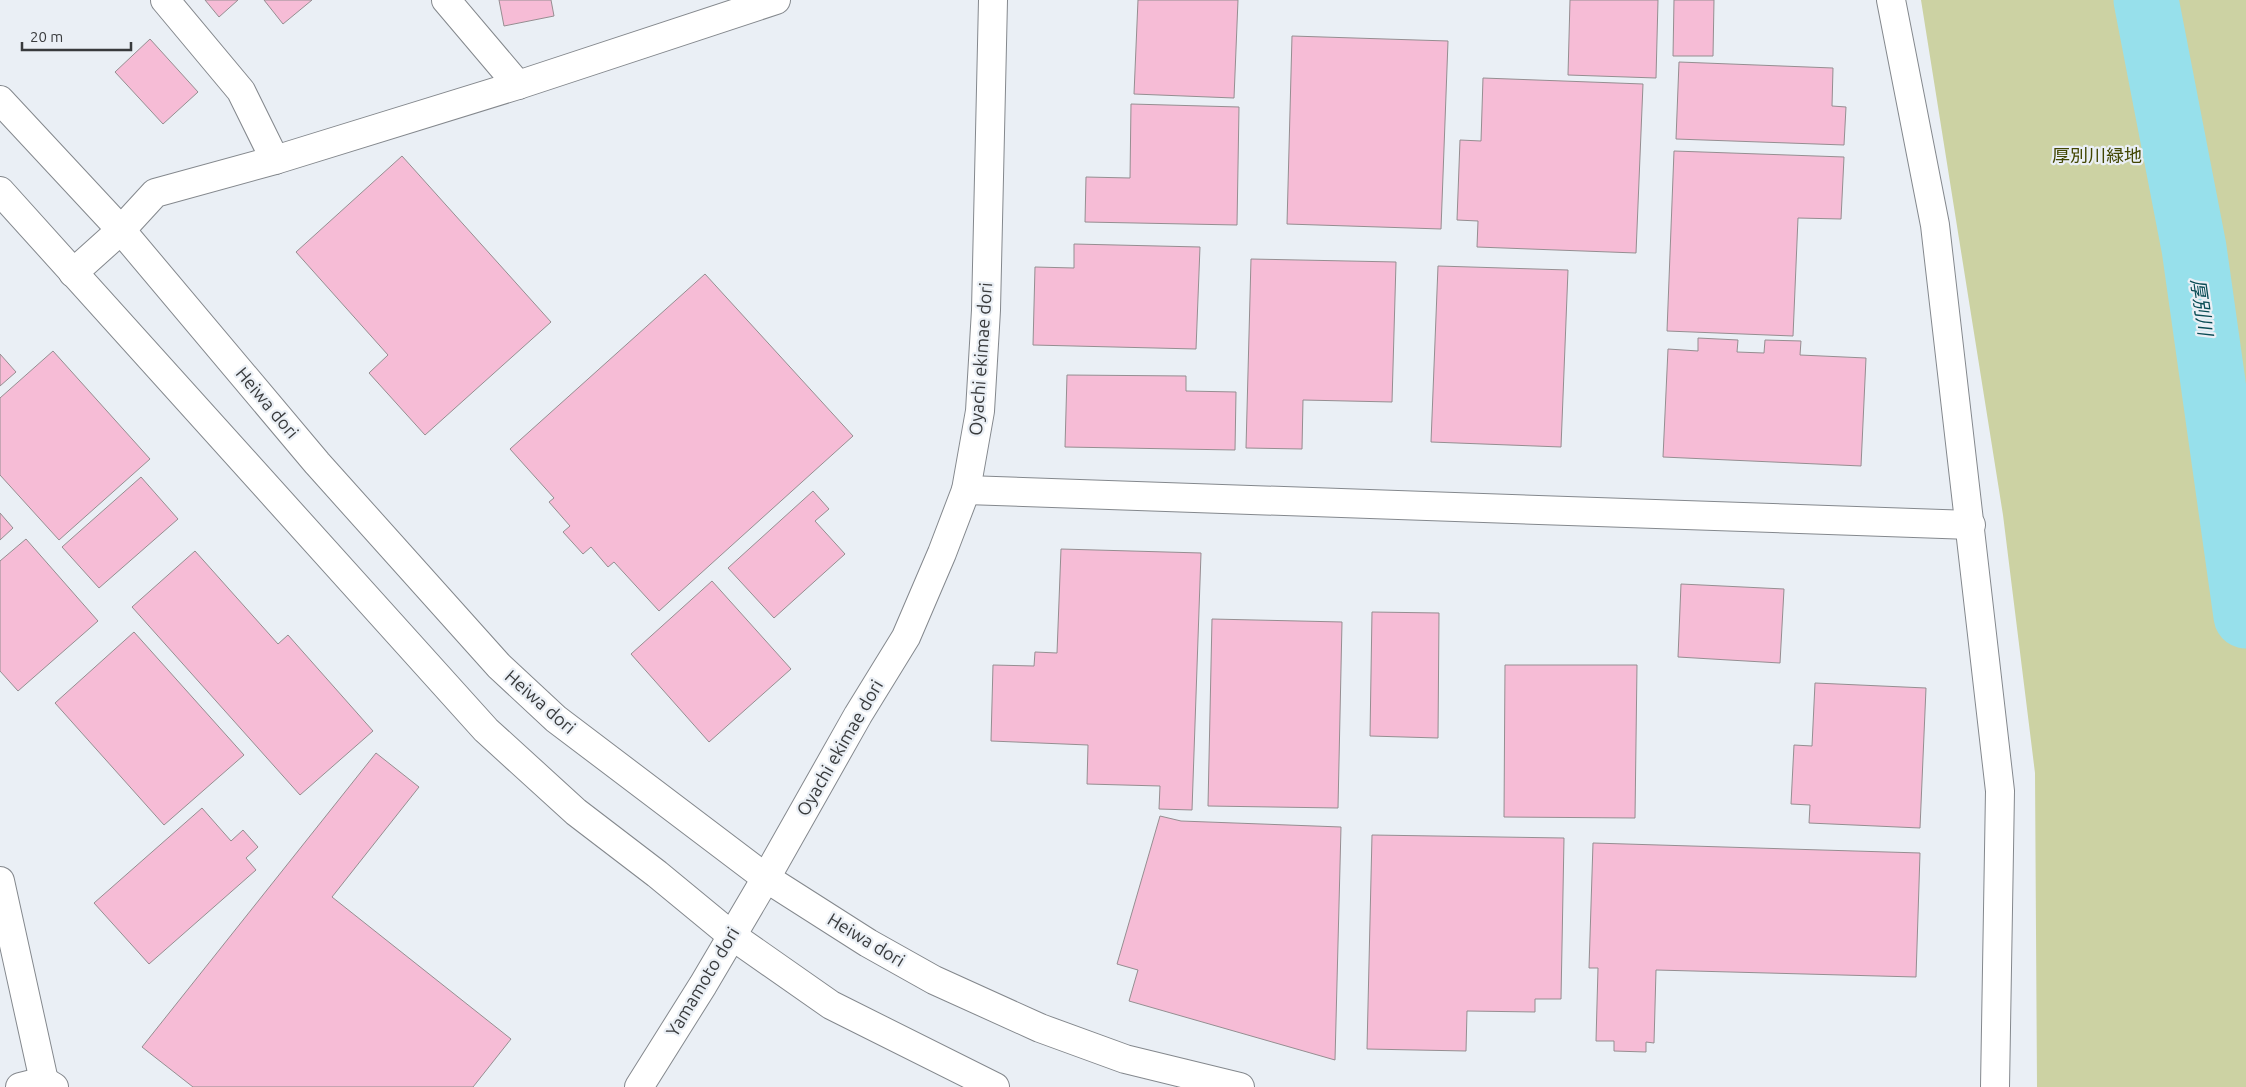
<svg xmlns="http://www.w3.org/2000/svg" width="2246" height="1087" font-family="Ubuntu,'Noto Sans JP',sans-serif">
	<rect width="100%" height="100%" fill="#eaeff5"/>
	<path fill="#ccd2a3" d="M 1921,0 L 2246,0 L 2246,1087 L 2037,1087 L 2035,773 L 2003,515 Z"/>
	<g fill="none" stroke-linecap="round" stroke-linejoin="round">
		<path stroke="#97e0eb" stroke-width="65" d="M 2146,0 L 2194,248 L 2246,616"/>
	</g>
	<g fill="#f6bcd6" stroke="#958e91">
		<path d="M 205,0 L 238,0 L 219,17 Z"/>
		<path d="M 264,0 L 312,0 L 283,24 Z"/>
		<path d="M 499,0 L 551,0 L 554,16 L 504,26 Z"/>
		<path d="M 1138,0 L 1238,0 L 1234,98 L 1134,94 Z"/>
		<path d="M 1570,0 L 1658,0 L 1656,78 L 1568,75 Z"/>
		<path d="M 1674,0 L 1714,0 L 1713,56 L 1673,56 Z"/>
		<path d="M 1292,36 L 1448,41 L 1441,229 L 1287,224 Z"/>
		<path d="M 150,39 L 198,92 L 163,124 L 115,72 Z"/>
		<path d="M 1679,62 L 1833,68 L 1832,106 L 1846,107 L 1844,145 L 1676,139 Z"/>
		<path d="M 1483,78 L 1643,84 L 1636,253 L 1477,247 L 1478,221 L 1457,220 L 1460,140 L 1481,141 Z"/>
		<path d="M 1131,104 L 1239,107 L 1237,225 L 1085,222 L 1086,177 L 1130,178 Z"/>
		<path d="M 1674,151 L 1844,157 L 1841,219 L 1798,218 L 1793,336 L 1667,331 Z"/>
		<path d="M 402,156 L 551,322 L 425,435 L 369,373 L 388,355 L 296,252 Z"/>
		<path d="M 1074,244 L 1200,247 L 1196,349 L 1033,345 L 1035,267 L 1074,268 Z"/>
		<path d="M 1251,259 L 1396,262 L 1392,402 L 1303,400 L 1302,449 L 1246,448 Z"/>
		<path d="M 1438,266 L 1568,270 L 1561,447 L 1431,442 Z"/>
		<path d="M 705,274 L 853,436 L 659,611 L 614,562 L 608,567 L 591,547 L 583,554 L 563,532 L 570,526 L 549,502 L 554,498 L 510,449 Z"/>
		<path d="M 1698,338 L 1738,340 L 1737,352 L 1764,353 L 1765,340 L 1801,341 L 1800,355 L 1866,358 L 1861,466 L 1663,457 L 1668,349 L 1698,351 Z"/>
		<path d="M 53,351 L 150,459 L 59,540 L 0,475 L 0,398 Z"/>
		<path d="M 0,354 L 16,372 L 0,386 Z"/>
		<path d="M 1067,375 L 1186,376 L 1186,391 L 1236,392 L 1235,450 L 1065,447 Z"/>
		<path d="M 141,477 L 178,519 L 99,588 L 62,547 Z"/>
		<path d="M 813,491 L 829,509 L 815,521 L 845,554 L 774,618 L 728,568 Z"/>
		<path d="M 0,513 L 13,528 L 0,540 Z"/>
		<path d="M 26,539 L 98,621 L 18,691 L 0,671 L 0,561 Z"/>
		<path d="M 1061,549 L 1201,553 L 1192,810 L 1159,809 L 1160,786 L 1087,784 L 1088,745 L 991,741 L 993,665 L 1034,666 L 1035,652 L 1057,653 Z"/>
		<path d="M 195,551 L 278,644 L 288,635 L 373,731 L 300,795 L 132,607 Z"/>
		<path d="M 712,581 L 791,669 L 709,742 L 631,654 Z"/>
		<path d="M 1681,584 L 1784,589 L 1780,663 L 1678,657 Z"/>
		<path d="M 1372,612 L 1439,613 L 1438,738 L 1370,736 Z"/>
		<path d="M 1212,619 L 1342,622 L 1338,808 L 1208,806 Z"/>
		<path d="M 134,632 L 244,755 L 164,825 L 55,703 Z"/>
		<path d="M 1505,665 L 1637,665 L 1635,818 L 1504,817 Z"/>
		<path d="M 1815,683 L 1926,688 L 1920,828 L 1809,823 L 1810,805 L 1791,804 L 1794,745 L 1812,746 Z"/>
		<path d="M 376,753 L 419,787 L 332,897 L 511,1039 L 473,1087 L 193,1087 L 142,1047 Z"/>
		<path d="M 202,808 L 231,841 L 243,830 L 258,847 L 246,858 L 256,870 L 149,964 L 94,903 Z"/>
		<path d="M 1160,816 L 1181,821 L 1341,827 L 1335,1060 L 1129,1001 L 1138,970 L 1117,964 Z"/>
		<path d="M 1372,835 L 1564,838 L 1561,999 L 1535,999 L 1535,1012 L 1467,1011 L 1466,1051 L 1367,1049 Z"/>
		<path d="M 1593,843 L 1920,853 L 1916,977 L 1656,970 L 1654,1043 L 1646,1042 L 1646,1052 L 1614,1051 L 1614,1041 L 1596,1041 L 1598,968 L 1589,968 Z"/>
	</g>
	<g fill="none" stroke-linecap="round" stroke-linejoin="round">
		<defs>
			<g id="minor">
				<path d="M 165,0 L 241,91 L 275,160"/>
				<path d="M 446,0 L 518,85"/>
				<path d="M 1891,0 L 1935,225 L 2000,791 L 1995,1087"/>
				<path d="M 0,100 L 121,230 L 317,463 L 499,666 L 556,719 L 766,878 L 868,943 L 934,980 L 1040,1028 L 1125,1059 L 1240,1087"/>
				<path d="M 0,191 L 486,730 L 576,812 L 657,874 L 731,935 L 831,1005 L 995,1087"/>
				<path d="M 73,273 L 121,230 L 155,193 L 275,160 L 518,85 L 776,0"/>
				<path d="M 966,490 L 1971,525"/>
				<path d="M 0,881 L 44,1081"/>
				<path d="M 20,1087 L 44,1081 L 54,1087"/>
				<path d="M 639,1087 L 703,985 L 766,878 L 858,715 L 906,637 L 942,553 L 966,490 L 980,411 L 986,310 L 993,0"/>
			</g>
		</defs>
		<use href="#minor" stroke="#84888d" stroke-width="30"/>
		<use href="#minor" stroke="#fff" stroke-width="28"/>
	</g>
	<g text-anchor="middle" stroke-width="4.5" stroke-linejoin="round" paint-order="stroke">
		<g font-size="18" fill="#424602" stroke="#eaeff5">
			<text x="2097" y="162">厚別川緑地</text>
		</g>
		<g font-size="18" fill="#383a3c" stroke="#eaeff5">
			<text transform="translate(981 359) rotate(-86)" y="6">Oyachi ekimae dori</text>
			<text transform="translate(267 403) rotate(50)" y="6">Heiwa dori</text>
			<text transform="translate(540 702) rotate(41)" y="6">Heiwa dori</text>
			<text transform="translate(840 748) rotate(-60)" y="6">Oyachi ekimae dori</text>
			<text transform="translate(866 940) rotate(31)" y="6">Heiwa dori</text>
			<text transform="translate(703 982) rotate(-59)" y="6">Yamamoto dori</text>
		</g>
		<g font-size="19" font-style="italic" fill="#084b54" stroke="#eaeff5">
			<text transform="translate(2202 307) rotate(82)" y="7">厚別川</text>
		</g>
	</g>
	<path d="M22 42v8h109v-8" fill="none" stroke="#383a3c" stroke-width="2.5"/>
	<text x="30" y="42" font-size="15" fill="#383a3c" stroke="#eaeff5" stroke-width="4" paint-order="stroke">20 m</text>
</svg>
